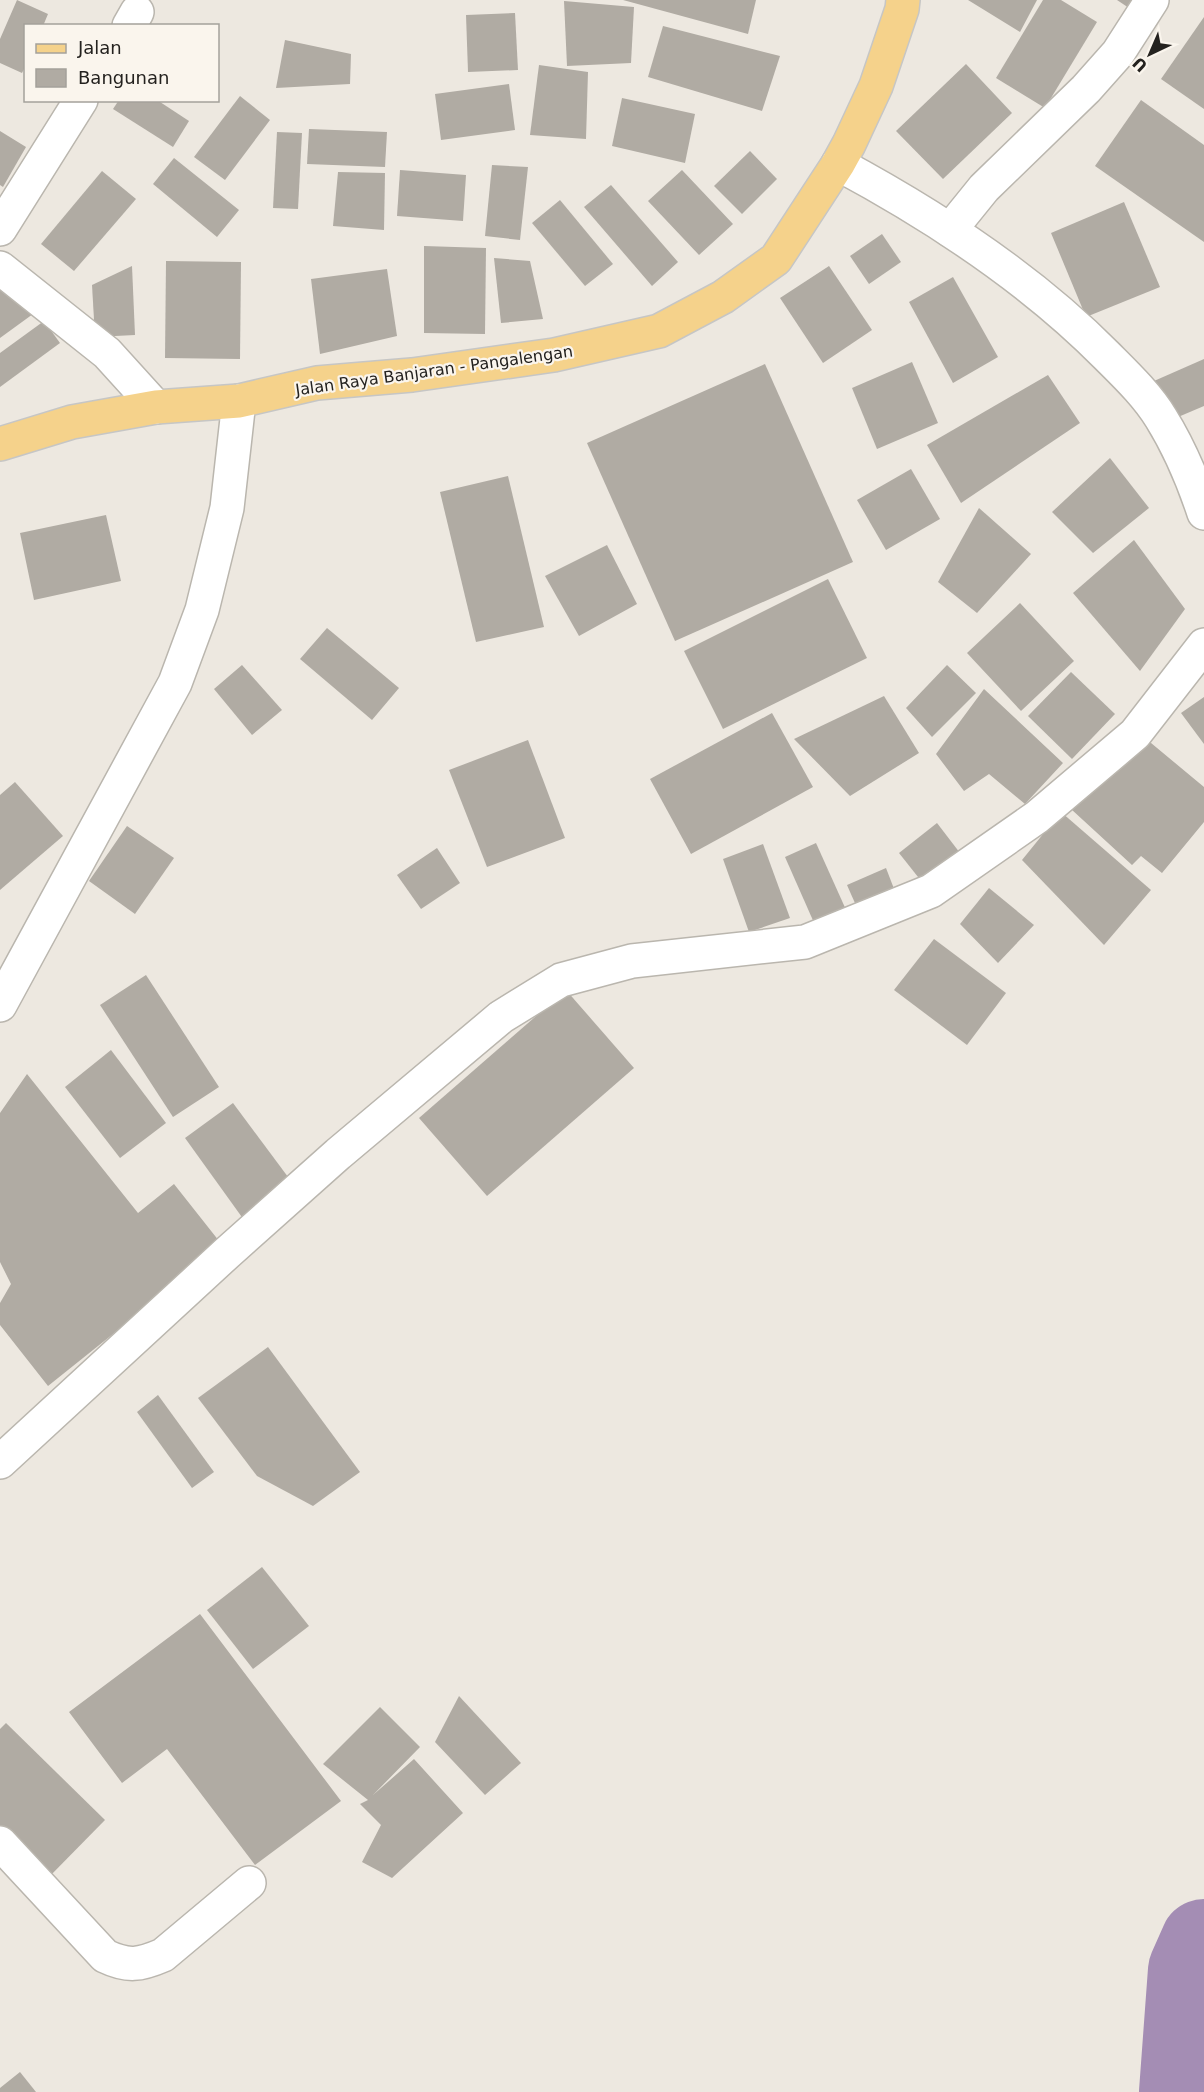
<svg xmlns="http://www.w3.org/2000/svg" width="1204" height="2092" font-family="'DejaVu Sans',sans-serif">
	<rect width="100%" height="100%" fill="#ede8e0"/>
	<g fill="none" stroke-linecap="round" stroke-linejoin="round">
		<path stroke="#a48db4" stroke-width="88" d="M 1183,2092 L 1192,1970 L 1204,1943"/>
	</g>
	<g fill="#b0aba3">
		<path d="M 17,0 L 48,14 L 43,26 L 26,26 L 26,65 L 22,73 L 0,63 L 0,39 Z"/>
		<path d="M 623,0 L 756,0 L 748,34 Z"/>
		<path d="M 968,0 L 1037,0 L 1020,32 Z"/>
		<path d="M 1043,0 L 1061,0 L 1097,22 L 1045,108 L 996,78 Z"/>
		<path d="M 1117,0 L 1134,0 L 1129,8 Z"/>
		<path d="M 564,1 L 634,7 L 631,63 L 567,66 Z"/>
		<path d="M 515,13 L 518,70 L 468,72 L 466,15 Z"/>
		<path d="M 1204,17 L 1204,109 L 1161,79 Z"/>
		<path d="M 663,26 L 780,56 L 762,111 L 648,77 Z"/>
		<path d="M 285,40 L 351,54 L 350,84 L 276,88 Z"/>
		<path d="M 966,64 L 1012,113 L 943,179 L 896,131 Z"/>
		<path d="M 539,65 L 588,72 L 586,139 L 530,135 Z"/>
		<path d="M 509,84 L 515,130 L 441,140 L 435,94 Z"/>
		<path d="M 240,96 L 270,120 L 225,180 L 194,157 Z"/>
		<path d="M 622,98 L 695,114 L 685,163 L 612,146 Z"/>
		<path d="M 119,100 L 157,100 L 189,121 L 173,147 L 113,109 Z"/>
		<path d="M 1141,100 L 1204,145 L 1204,242 L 1095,166 Z"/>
		<path d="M 309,129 L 387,132 L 385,167 L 307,164 Z"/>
		<path d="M 0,131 L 26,147 L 3,187 L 0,185 Z"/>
		<path d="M 277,132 L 302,133 L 298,209 L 273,208 Z"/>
		<path d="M 750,151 L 777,179 L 742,214 L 714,186 Z"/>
		<path d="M 174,158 L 239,210 L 217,237 L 153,184 Z"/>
		<path d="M 492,165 L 528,167 L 520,240 L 485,236 Z"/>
		<path d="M 400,170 L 466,175 L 463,221 L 397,216 Z"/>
		<path d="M 682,170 L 733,224 L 699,255 L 648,201 Z"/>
		<path d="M 102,171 L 136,199 L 74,271 L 41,244 Z"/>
		<path d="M 338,172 L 385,173 L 384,230 L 333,226 Z"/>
		<path d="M 611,185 L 678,262 L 652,286 L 584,207 Z"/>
		<path d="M 560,200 L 613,264 L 585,286 L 532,223 Z"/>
		<path d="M 1124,202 L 1160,287 L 1086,317 L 1051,233 Z"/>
		<path d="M 882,234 L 901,262 L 869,284 L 850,256 Z"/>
		<path d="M 424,246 L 486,248 L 485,334 L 424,333 Z"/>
		<path d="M 494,258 L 530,261 L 543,319 L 501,323 Z"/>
		<path d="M 166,261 L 241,262 L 240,359 L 165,358 Z"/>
		<path d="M 132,266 L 135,335 L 95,337 L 92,285 Z"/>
		<path d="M 829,266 L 872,330 L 823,363 L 780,298 Z"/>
		<path d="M 387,269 L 397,336 L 320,354 L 311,279 Z"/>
		<path d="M 953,277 L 998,357 L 953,383 L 909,302 Z"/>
		<path d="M 9,283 L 33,314 L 0,338 L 0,290 Z"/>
		<path d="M 44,321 L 60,343 L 0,387 L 0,353 Z"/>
		<path d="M 1204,359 L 1204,406 L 1171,420 L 1154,381 Z"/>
		<path d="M 912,362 L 938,423 L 877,449 L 852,388 Z"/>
		<path d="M 765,364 L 853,562 L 675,641 L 587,443 Z"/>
		<path d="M 1048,375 L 1080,423 L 961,503 L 927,445 Z"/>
		<path d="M 1110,458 L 1149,508 L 1093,553 L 1052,512 Z"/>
		<path d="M 911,469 L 940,519 L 886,550 L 857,500 Z"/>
		<path d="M 508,476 L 544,627 L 476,642 L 440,492 Z"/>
		<path d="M 979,508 L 1031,554 L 977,613 L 938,582 Z"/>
		<path d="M 106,515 L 121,581 L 34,600 L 20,533 Z"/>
		<path d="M 1134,540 L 1185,609 L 1140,671 L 1073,593 Z"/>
		<path d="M 607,545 L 637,604 L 579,636 L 545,576 Z"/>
		<path d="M 828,579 L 867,658 L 723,729 L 684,651 Z"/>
		<path d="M 1020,603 L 1074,661 L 1021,711 L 967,653 Z"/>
		<path d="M 327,628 L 399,688 L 372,720 L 300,659 Z"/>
		<path d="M 242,665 L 282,710 L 252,735 L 214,689 Z"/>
		<path d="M 947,665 L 976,693 L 932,737 L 906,708 Z"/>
		<path d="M 1071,672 L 1115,714 L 1072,759 L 1028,716 Z"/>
		<path d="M 984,689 L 1063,763 L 1025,804 L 989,774 L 964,791 L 936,754 Z"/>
		<path d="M 884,696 L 919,753 L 850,796 L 794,739 Z"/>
		<path d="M 1204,697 L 1204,744 L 1181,713 Z"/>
		<path d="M 772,713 L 813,787 L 691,854 L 650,779 Z"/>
		<path d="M 1145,738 L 1204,787 L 1204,822 L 1162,873 L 1141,856 L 1132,865 L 1071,809 Z"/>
		<path d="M 528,740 L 565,838 L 487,867 L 449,770 Z"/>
		<path d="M 15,782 L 63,836 L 0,890 L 0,795 Z"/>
		<path d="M 1061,812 L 1151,890 L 1104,945 L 1022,860 Z"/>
		<path d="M 937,823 L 960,853 L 922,882 L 899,853 Z"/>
		<path d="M 127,826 L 174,858 L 135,914 L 89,881 Z"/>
		<path d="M 816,843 L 847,912 L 815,925 L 785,857 Z"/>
		<path d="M 763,844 L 790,918 L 749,932 L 723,859 Z"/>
		<path d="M 437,848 L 460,883 L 421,909 L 397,875 Z"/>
		<path d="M 886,868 L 896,894 L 858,910 L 847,885 Z"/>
		<path d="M 989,888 L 1034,925 L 998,963 L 960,924 Z"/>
		<path d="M 934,939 L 1006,993 L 967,1045 L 894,990 Z"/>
		<path d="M 146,975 L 219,1087 L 173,1117 L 100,1005 Z"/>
		<path d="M 566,990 L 634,1068 L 487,1196 L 419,1118 Z"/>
		<path d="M 111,1050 L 166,1123 L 120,1158 L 65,1087 Z"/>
		<path d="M 27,1074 L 138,1213 L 174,1184 L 223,1246 L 48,1386 L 0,1325 L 0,1303 L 11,1284 L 0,1262 L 0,1113 Z"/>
		<path d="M 233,1103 L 294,1185 L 244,1220 L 185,1138 Z"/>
		<path d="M 268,1347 L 360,1472 L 313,1506 L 257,1476 L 198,1398 Z"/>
		<path d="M 158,1395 L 214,1472 L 192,1488 L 137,1412 Z"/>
		<path d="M 262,1567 L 309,1626 L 253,1669 L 207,1610 Z"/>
		<path d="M 200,1614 L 341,1801 L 255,1865 L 167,1749 L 122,1783 L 69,1712 Z"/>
		<path d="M 459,1696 L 521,1763 L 485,1795 L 435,1742 Z"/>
		<path d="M 380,1707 L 420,1747 L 373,1795 L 414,1759 L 463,1813 L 392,1878 L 362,1862 L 381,1825 L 360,1804 L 368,1800 L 323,1764 Z"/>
		<path d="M 6,1723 L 105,1820 L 47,1879 L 0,1834 L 0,1729 Z"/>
		<path d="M 20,2072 L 36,2092 L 0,2092 L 0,2088 Z"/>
	</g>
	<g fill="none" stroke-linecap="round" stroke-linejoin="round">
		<defs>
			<g id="street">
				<path d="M 129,26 L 137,12"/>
				<path d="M 838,164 C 935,216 1030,278 1107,356 C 1126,375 1147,395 1161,418 C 1179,447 1193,480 1204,513"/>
				<path d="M 0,229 L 81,100"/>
				<path d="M 950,230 L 984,188 L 1086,89 L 1118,53 L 1152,0"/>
				<path d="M 0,268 L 107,353 L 156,407"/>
				<path d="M 0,1005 L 175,683 L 202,610 L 227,508 L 239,401"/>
				<path d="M 0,1462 L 227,1253 L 338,1154 L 501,1017 L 561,980 L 632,961 L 805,942 L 931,891 L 1037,817 L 1135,734 L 1204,645"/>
				<path d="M 0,1843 L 105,1956 C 128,1967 140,1965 163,1955 L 249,1883"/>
			</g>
			<path id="primary" d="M 0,444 L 72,422 L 156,407 L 239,401 L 317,383 L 412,375 L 554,355 L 659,331 L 723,297 L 776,259 L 838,164 L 849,144 L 876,86 L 902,9 L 903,0"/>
		</defs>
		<use href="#street" stroke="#bab6ae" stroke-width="36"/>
		<use href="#primary" stroke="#c6c6c5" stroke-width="36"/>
		<use href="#street" stroke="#fff" stroke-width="33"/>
		<use href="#primary" stroke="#f5d28b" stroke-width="33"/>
	</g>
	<g text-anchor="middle" stroke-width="4.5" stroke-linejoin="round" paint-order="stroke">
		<g font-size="16" fill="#24221f" stroke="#faf5ed">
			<text transform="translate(434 370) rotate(-8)" y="6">Jalan Raya Banjaran - Pangalengan</text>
		</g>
	</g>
	<rect x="24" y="24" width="195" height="78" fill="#faf5ed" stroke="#a4a19b" stroke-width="1.5"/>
	<rect x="36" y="44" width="30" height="9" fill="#f5d28b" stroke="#a4a19b" stroke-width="1.5"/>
	<text x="78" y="54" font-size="18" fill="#24221f">Jalan</text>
	<rect x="36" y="69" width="30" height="18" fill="#b0aba3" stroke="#a4a19b" stroke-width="1.5"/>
	<text x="78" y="84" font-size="18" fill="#24221f">Bangunan</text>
	<g transform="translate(1150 54) rotate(224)" stroke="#faf5ed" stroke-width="4.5" paint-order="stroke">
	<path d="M0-4.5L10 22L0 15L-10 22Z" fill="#24221f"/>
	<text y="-9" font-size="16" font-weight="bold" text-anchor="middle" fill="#24221f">U</text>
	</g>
</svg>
